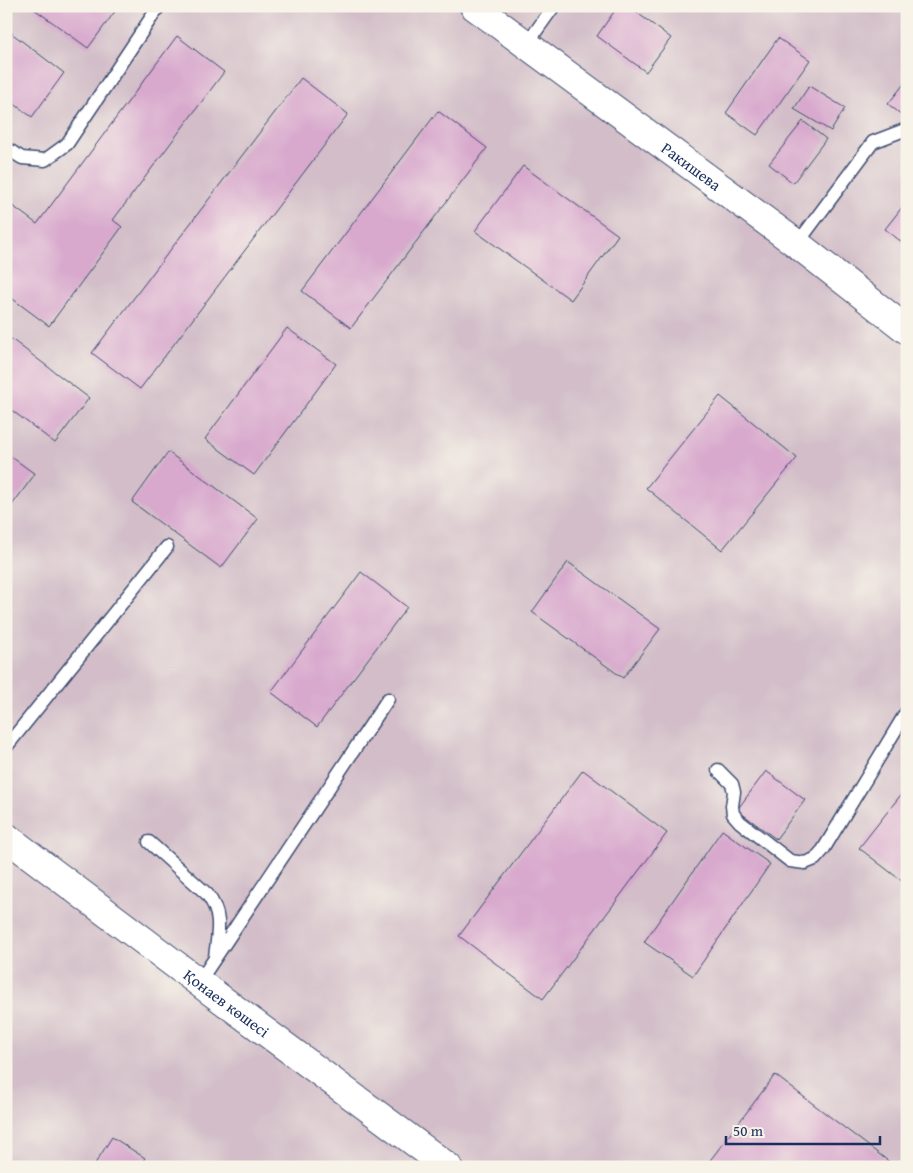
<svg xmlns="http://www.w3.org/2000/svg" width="913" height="1173" font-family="'Gentium Book Plus',serif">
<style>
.industrial{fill:#d2bdc8}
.building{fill:#d8a9cd}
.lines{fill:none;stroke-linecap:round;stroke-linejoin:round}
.lane-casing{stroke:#3c4b70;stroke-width:15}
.secondary-casing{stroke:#3c4b70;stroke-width:30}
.lane{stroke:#fff;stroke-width:12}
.secondary{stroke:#fff;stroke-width:28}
.labels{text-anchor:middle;stroke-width:4;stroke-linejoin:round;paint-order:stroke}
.street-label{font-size:16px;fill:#1b2f5e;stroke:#f7f3e8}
</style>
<rect width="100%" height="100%" fill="#f7f3e8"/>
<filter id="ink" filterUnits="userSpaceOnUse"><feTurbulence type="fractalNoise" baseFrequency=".02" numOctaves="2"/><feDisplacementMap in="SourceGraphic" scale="10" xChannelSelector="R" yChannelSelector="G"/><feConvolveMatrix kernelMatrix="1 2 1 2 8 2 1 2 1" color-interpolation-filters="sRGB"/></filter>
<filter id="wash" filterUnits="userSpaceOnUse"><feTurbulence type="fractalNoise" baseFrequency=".0096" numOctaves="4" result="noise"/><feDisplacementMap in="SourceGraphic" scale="20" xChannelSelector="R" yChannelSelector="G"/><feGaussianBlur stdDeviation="1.12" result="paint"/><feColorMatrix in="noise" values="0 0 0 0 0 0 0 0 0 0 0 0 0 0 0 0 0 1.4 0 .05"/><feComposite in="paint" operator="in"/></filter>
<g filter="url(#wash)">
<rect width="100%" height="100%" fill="#f5e7d3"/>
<path class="industrial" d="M 6,6 L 907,6 L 907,1167 L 6,1167 Z"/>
<g id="blocks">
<path class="building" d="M 30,6 L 119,6 L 88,48 Z
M 618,6 L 628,6 L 671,38 L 646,72 L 597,36 Z
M 6,29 L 64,73 L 32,117 L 6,98 Z
M 177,36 L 224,72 L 113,220 L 122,227 L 49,326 L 6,294 L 6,201 L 37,224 Z
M 778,38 L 810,60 L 757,135 L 726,113 Z
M 301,78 L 348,114 L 140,389 L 92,353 Z
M 907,80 L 907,119 L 888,104 Z
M 809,86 L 845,108 L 831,131 L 794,109 Z
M 438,111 L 487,148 L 351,328 L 302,291 Z
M 803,121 L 826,139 L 793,183 L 769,164 Z
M 523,166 L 618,235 L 571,300 L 475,231 Z
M 907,201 L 907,246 L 885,229 Z
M 287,328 L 336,364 L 254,475 L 205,439 Z
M 6,335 L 89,398 L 55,443 L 6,406 Z
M 720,396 L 797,458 L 722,550 L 646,488 Z
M 168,452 L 258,519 L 221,568 L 132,502 Z
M 6,453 L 35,474 L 6,513 Z
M 568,562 L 660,629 L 623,678 L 532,612 Z
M 361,572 L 407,607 L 317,727 L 271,692 Z
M 583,770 L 667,833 L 543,999 L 459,936 Z
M 766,771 L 805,800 L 776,839 L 737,810 Z
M 907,787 L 907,885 L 859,848 Z
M 722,830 L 770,864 L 693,976 L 644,942 Z
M 775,1075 L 896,1167 L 705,1167 Z
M 112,1137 L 145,1158 L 139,1167 L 93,1167 Z"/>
</g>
</g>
<g filter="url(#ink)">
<use href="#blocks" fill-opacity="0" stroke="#3c4b70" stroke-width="1"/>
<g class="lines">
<g class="lane-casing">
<path id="lane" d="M 526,45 L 554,6
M 6,148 L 22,158 L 45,160 L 67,144 L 159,6
M 797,244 L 873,142 L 907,129
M 6,747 L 167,547
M 718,770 L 732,784 L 734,792 L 732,806 L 733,814 L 740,822 L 790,861 L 805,863 L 815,859 L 823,850 L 907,711
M 149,842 L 207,894 C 223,915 218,931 215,957
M 199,982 L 388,699"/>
</g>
<g class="secondary-casing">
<g id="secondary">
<path id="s1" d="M 474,6 L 797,244 L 907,330"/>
<path id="s2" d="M 6,837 L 209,990 L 448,1167"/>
</g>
</g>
<use href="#lane" class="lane"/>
<use href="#secondary" class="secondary"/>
</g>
</g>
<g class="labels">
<g class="street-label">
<text dy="6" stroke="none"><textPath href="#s1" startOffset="270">Ракишева</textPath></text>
<text dy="6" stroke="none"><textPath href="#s2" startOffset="276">Қонаев көшесі</textPath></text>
</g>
</g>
<rect width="913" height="1173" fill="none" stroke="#f7f3e8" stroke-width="25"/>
<path d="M726 1136v8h154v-8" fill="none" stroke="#1b2f5e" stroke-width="2.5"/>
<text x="733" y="1136" font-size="15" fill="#1b2f5e" stroke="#f7f3e8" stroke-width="4" paint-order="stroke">50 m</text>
</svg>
